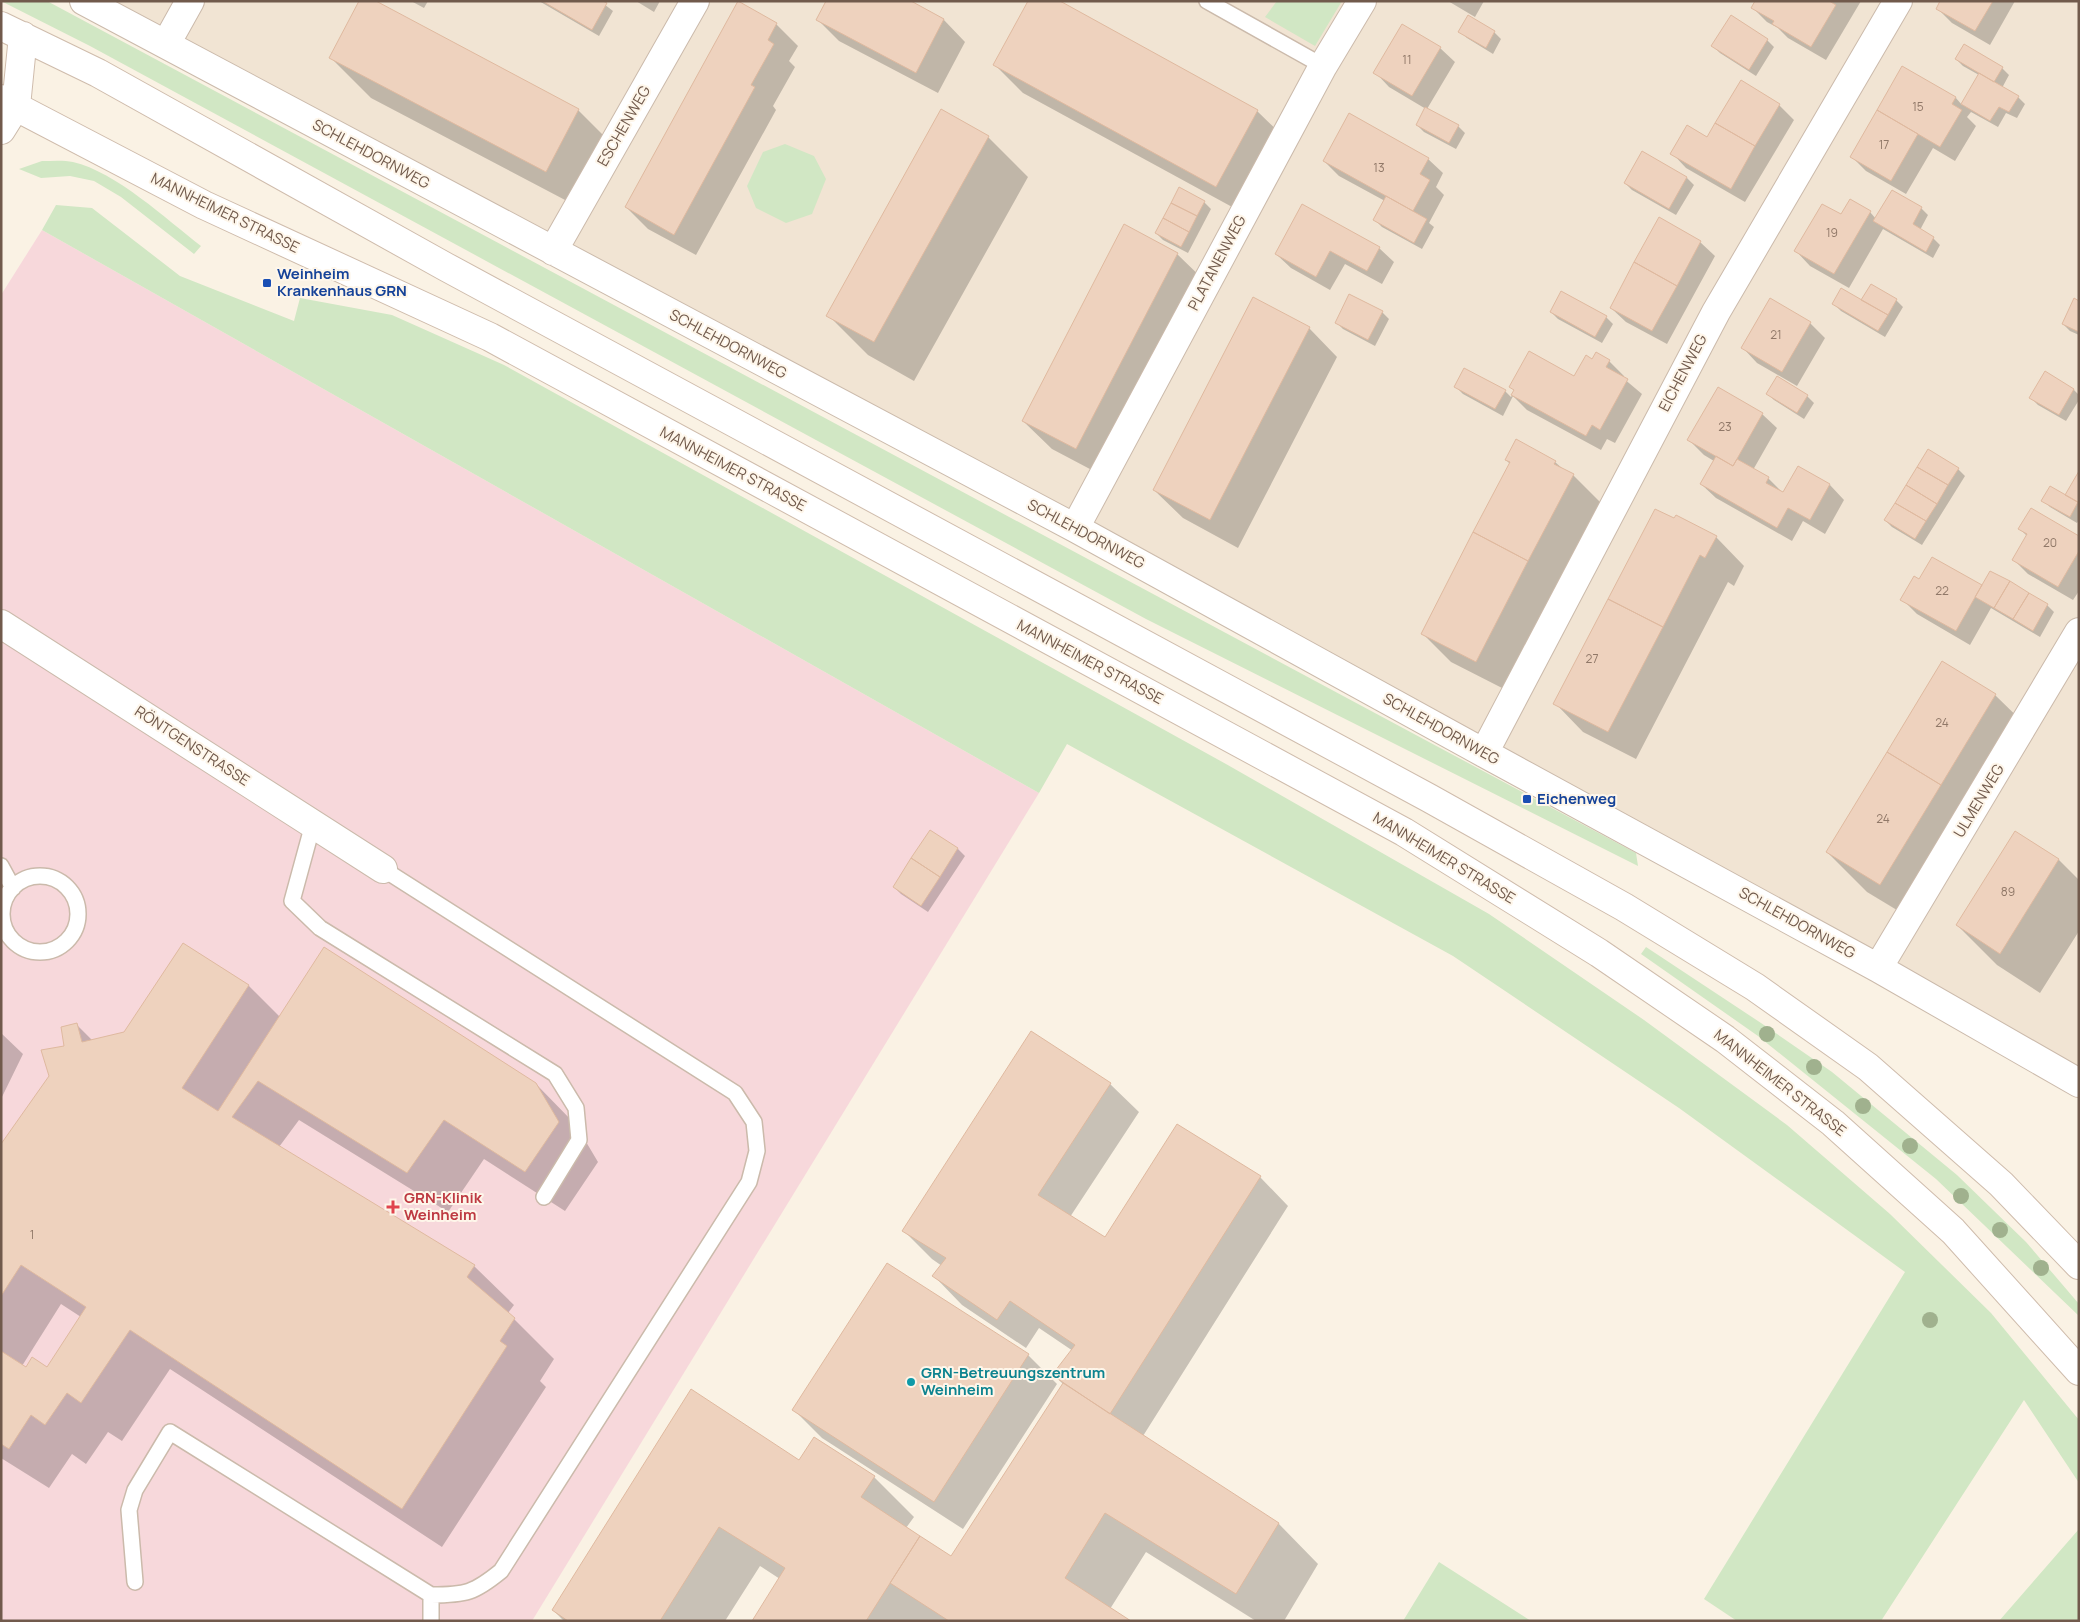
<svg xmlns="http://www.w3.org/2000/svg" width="2080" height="1622" font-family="Manrope,sans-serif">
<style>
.residential{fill:#f1e4d3}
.medical{fill:#f7d8db}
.green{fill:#d1e7c4}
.shadow{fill:#0003;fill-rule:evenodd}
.building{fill:#eed2be;stroke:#dfb99f}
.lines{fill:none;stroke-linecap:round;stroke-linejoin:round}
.service-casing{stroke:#cbbaab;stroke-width:18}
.minor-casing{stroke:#cbbaab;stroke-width:30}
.secondary-casing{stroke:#cfbcac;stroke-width:30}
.service{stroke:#fff;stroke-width:15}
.minor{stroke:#fff;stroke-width:28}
.secondary{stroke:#fff;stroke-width:28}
.tree{fill:#a0b18e}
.transit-dot{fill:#1a4fb4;stroke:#fef6ea;stroke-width:2}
.health-dot{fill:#e0444e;stroke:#fef6ea;stroke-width:2}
.culture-dot{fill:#0f9aa8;stroke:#fef6ea;stroke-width:2}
.labels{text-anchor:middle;stroke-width:4;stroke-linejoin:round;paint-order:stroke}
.number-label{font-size:12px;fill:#907868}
.street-label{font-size:15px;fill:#715a4c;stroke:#fef6ea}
.transit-label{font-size:15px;font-weight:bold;fill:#164399;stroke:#fef6ea;text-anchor:start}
.health-label{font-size:15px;font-weight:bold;fill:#be3a42;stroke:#fef6ea;text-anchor:start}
.culture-label{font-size:15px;font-weight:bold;fill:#0d838f;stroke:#fef6ea;text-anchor:start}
</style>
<rect width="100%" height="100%" fill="#faf2e4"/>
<path class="residential" d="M 84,1 L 2079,1 L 2079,1083 Z"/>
<path class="medical" d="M 42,230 L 1039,793 L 532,1621 L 1,1621 L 1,295 Z"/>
<path class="green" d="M 1,1 L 47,1 L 1636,853 L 1638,866 L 1146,619 L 90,46 Z
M 1277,1 L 1342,1 L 1315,46 L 1265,17 Z
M 785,144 L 814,156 L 826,179 L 812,214 L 786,223 L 756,208 L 747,186 L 763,152 Z
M 42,161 C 52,161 64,160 73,162 C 116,172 166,219 201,246 L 194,254 L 121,197 L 94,181 L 70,176 L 41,178 L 19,169 Z
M 56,205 L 92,208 L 180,276 L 294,321 L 300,298 L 392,315 L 504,365 L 1226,764 L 1489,914 L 1644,1020 L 1787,1125 L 1890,1214 L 1991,1313 L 2079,1420 L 2079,1483 L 2024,1400 L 1881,1621 L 1737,1621 L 1704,1599 L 1905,1272 L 1679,1108 L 1453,956 L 1067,744 L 1039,793 L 42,230 Z
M 1646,947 L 1761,1023 L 1832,1072 L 1957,1175 L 2026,1242 L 2079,1304 L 2079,1316 L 1936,1179 L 1758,1036 L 1641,954 Z
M 2079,1529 L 2079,1621 L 1999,1621 Z
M 1439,1562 L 1531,1621 L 1403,1621 Z"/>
<path class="shadow" d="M 411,1 L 428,1 L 424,8 Z
M 539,1 L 600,1 L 613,11 L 599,36 Z
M 636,1 L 660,1 L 654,12 Z
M 908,1 L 944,20 L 965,42 L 938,93 L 839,41 L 818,20 Z
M 1448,1 L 1484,1 L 1475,17 Z
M 1757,1 L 1861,1 L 1826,60 L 1788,38 L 1778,28 L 1767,22 L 1753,8 Z
M 1942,1 L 2015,1 L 1990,45 L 1952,23 L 1937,8 Z
M 776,24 L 798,46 L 789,61 L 795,67 L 773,106 L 776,110 L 696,255 L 648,229 L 626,207 Z
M 1460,31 L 1494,32 L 1501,39 L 1493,54 L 1467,38 Z
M 1767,40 L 1774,47 L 1756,76 L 1720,53 L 1713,46 Z
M 1440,48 L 1455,62 L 1427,109 L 1458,126 L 1465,133 L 1456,149 L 1424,132 L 1417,125 L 1426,109 L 1389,87 L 1375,72 Z
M 331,58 L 578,110 L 618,150 L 586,211 L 371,98 Z
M 1956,59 L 2002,68 L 2009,75 L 2002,88 L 2018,97 L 2025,104 L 2017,118 L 2006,113 L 1998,127 L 1971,112 L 1967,117 L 1976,126 L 1955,161 L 1933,148 L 1906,194 L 1866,171 L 1851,156 L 1903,68 L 1956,98 L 1962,105 L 1979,75 L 1963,66 Z
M 994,64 L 1257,111 L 1286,139 L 1245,214 L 1023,93 Z
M 1741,82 L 1779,105 L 1794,120 L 1745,202 L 1686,168 L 1672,153 L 1707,139 Z
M 988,137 L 1028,177 L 914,381 L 868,355 L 828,315 Z
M 1643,153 L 1687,178 L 1694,185 L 1676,215 L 1632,190 L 1625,183 Z
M 1428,159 L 1443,173 L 1436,187 L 1444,195 L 1429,223 L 1434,227 L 1422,249 L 1382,227 L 1375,220 L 1385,201 L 1339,176 L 1324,161 Z
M 1892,192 L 1921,208 L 1928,215 L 1920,230 L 1933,238 L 1940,245 L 1933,258 L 1883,229 L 1849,288 L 1810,266 L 1796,251 L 1841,216 L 1870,212 L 1876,219 Z
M 1204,202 L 1211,209 L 1188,253 L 1163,240 L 1156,233 Z
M 1125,226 L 1177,254 L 1206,282 L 1105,477 L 1052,449 L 1023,421 Z
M 1700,242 L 1715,256 L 1667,344 L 1626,322 L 1611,308 Z
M 1379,248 L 1394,262 L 1382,284 L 1345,264 L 1330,290 L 1291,268 L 1276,254 Z
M 1771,300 L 1810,323 L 1825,338 L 1797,386 L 1757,363 L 1743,348 Z
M 1896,300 L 1903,307 L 1885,337 L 1841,311 L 1834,304 Z
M 2079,302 L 2079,335 L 2070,331 L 2063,324 Z
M 1382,312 L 1389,319 L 1375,346 L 1343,329 L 1336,322 Z
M 1551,312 L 1606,317 L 1613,324 L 1602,343 L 1558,319 Z
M 1309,328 L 1337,357 L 1238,548 L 1183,518 L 1154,490 Z
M 1593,360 L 1609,361 L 1624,376 L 1623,378 L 1642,394 L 1615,443 L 1607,439 L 1601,450 L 1527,410 L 1513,396 L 1503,416 L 1463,394 L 1456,387 L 1505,391 L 1511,397 L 1515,391 L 1511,387 L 1575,377 Z
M 2045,373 L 2074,390 L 2079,395 L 2079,400 L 2066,421 L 2038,405 L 2031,398 Z
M 1767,393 L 1807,396 L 1814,403 L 1804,419 L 1774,400 Z
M 1762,414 L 1777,428 L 1753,470 L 1768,478 L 1784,494 L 1798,468 L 1830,485 L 1844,500 L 1825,534 L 1803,521 L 1792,541 L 1716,498 L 1701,484 L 1714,461 L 1704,455 L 1689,440 Z
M 1506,460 L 1555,462 L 1564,470 L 1573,475 L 1601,503 L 1504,689 L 1451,662 L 1422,633 L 1510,464 Z
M 1958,469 L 1965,476 L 1922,545 L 1892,527 L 1885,520 Z
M 2079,474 L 2079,520 L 2077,523 L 2050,507 L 2043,500 L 2070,499 Z
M 1675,520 L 1716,537 L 1744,566 L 1734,586 L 1728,582 L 1636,759 L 1583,732 L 1555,703 Z
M 2020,529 L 2079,537 L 2079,591 L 2073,600 L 2028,574 L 2014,560 L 2027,536 Z
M 1919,581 L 1981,586 L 2047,605 L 2054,612 L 2040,637 L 1991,608 L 1970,645 L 1917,614 L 1902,599 Z
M 1995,695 L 2035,734 L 1920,924 L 1867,892 L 1827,852 Z
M 930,832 L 958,849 L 965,856 L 928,912 L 901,894 L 894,887 Z
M 2016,833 L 2059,860 L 2079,880 L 2079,931 L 2040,993 L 1997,965 L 1957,925 Z
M 183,944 L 249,986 L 280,1017 L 536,1084 L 576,1125 L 598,1162 L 565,1211 L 484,1159 L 448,1212 L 299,1120 L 279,1147 L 474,1266 L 514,1305 L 508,1313 L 554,1359 L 540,1381 L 546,1387 L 442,1547 L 170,1369 L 122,1441 L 108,1432 L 86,1464 L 72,1454 L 49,1488 L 1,1458 L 1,1146 L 50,1076 L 77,1025 L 92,1040 L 125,1033 ZM 61,1304 L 81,1317 L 47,1369 L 26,1369 L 22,1366 Z
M 1,1033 L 23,1054 L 1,1099 Z
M 1110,1084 L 1139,1112 L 1070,1217 L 1105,1239 L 1260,1177 L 1288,1206 L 1143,1436 L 1279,1524 L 1318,1564 L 1284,1621 L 1256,1621 L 1146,1552 L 1110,1609 L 1129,1621 L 753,1621 L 780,1579 L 760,1566 L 725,1621 L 564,1621 L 553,1610 L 800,1462 L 874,1477 L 914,1517 L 906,1528 L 951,1557 L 1063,1384 L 1054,1375 L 1073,1351 L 1039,1328 L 1026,1348 L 962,1305 L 934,1276 L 942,1266 L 932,1259 L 904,1231 Z
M 887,1264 L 1028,1355 L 1057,1384 L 963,1529 L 822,1438 L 794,1410 Z"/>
<path class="building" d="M 359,1 L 376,1 L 579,109 L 546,172 L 329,58 Z
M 542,1 L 603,1 L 607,3 L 592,30 Z
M 738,1 L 777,23 L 768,40 L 774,44 L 751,85 L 755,87 L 674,235 L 625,207 Z
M 826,1 L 911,1 L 944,19 L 916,73 L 816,20 Z
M 1028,1 L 1060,1 L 1258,110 L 1216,187 L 993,65 Z
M 1755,1 L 1829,1 L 1836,5 L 1811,47 L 1772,24 L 1774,21 L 1751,8 Z
M 1940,1 L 1993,1 L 1975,31 L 1936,9 Z
M 1468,15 L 1495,31 L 1486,48 L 1458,32 Z
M 1731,15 L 1768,39 L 1749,70 L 1711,46 Z
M 1402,24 L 1441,47 L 1412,96 L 1373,73 Z
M 1964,44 L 2003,67 L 1994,82 L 1955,59 Z
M 1902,66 L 1956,97 L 1952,104 L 1962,110 L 1940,147 L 1877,110 Z
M 1979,73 L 2019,96 L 2009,112 L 1999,107 L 1990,121 L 1961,104 Z
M 1741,80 L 1780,104 L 1755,146 L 1715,123 Z
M 1425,107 L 1459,125 L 1449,143 L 1416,125 Z
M 941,109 L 989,136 L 874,342 L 826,316 Z
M 1877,110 L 1918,134 L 1891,181 L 1850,157 Z
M 1349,113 L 1429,158 L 1420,174 L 1430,180 L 1413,211 L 1323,161 Z
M 1715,123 L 1755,146 L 1731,189 L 1670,154 L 1687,125 L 1707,137 Z
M 1642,151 L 1687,177 L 1669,209 L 1624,183 Z
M 1179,187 L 1205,201 L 1197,216 L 1171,203 Z
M 1892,190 L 1922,207 L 1913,224 L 1934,237 L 1926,252 L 1873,221 Z
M 1386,196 L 1427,219 L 1414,243 L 1373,220 Z
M 1850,199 L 1871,211 L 1834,274 L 1794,251 L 1822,204 L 1841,214 Z
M 1171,203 L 1197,216 L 1189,232 L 1163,218 Z
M 1302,204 L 1380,247 L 1367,271 L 1330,251 L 1316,277 L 1275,254 Z
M 1659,217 L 1701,241 L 1677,286 L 1634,262 Z
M 1163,218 L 1189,232 L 1181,247 L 1155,233 Z
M 1124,224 L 1178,253 L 1076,449 L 1022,421 Z
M 1634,262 L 1677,286 L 1652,331 L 1610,308 Z
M 1871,284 L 1897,299 L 1888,315 L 1861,300 Z
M 1841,288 L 1888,315 L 1878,331 L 1832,304 Z
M 1561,291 L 1607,316 L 1595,337 L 1550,312 Z
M 1349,294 L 1383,311 L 1368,340 L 1335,323 Z
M 1253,297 L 1310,327 L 1210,520 L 1153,490 Z
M 1770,298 L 1811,322 L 1782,372 L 1741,348 Z
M 2074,298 L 2079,301 L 2079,332 L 2062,324 Z
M 1529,351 L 1574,376 L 1586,355 L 1592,359 L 1596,352 L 1610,360 L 1606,367 L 1628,379 L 1600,430 L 1592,425 L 1586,436 L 1511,395 L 1514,390 L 1509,387 Z
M 1464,368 L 1506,390 L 1495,409 L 1454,387 Z
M 2045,371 L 2074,389 L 2059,415 L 2029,398 Z
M 1777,376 L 1808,395 L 1797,413 L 1766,394 Z
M 1718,387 L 1763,413 L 1733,466 L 1687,440 Z
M 1516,439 L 1556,461 L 1554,464 L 1574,474 L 1528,561 L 1473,532 L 1510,462 L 1505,460 Z
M 1928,449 L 1959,468 L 1948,485 L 1917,467 Z
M 1716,456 L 1733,466 L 1737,459 L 1769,477 L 1766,483 L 1783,492 L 1798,466 L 1830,484 L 1810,520 L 1788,508 L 1777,528 L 1700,484 Z
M 1917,467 L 1948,485 L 1937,504 L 1906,485 Z
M 2079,471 L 2079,503 L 2065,495 Z
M 1906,485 L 1937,504 L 1926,521 L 1895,503 Z
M 2050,486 L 2078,502 L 2070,517 L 2041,501 Z
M 1895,503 L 1926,521 L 1915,539 L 1884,520 Z
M 2031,508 L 2079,536 L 2079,551 L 2058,587 L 2012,560 L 2027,534 L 2018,529 Z
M 1655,509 L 1674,518 L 1676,515 L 1717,536 L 1705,558 L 1700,555 L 1663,627 L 1608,599 Z
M 1473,532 L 1528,561 L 1476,662 L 1421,634 Z
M 1932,557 L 1982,585 L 1956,631 L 1900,600 L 1914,576 L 1919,579 Z
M 1990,571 L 2010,581 L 1994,608 L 1975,597 Z
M 2010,581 L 2029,593 L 2013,619 L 1994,608 Z
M 2029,593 L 2048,604 L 2033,631 L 2013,619 Z
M 1608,599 L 1663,627 L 1608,732 L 1553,704 Z
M 1942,661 L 1996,694 L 1941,785 L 1887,752 Z
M 1887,752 L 1941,785 L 1880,885 L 1826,852 Z
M 930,830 L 958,848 L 940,877 L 911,858 Z
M 2015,831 L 2059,859 L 2000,954 L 1956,925 Z
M 911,858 L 940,877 L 921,906 L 893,887 Z
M 183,943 L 249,985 L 182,1088 L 218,1111 L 324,947 L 536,1083 L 559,1122 L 525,1172 L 444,1120 L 407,1173 L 258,1081 L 232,1117 L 475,1265 L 467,1277 L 515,1318 L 500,1341 L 507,1346 L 402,1509 L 130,1330 L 81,1403 L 67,1393 L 45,1425 L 31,1415 L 9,1449 L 1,1444 L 1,1351 L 26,1367 L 32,1357 L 47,1367 L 86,1307 L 21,1265 L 1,1296 L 1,1144 L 49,1076 L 41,1050 L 64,1046 L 61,1027 L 77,1023 L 82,1042 L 124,1032 Z
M 1031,1031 L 1111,1083 L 1038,1195 L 1105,1237 L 1177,1124 L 1261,1176 L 1110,1414 L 1052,1375 L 1075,1345 L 1010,1301 L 997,1320 L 932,1276 L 946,1258 L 902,1231 Z
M 887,1263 L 1029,1354 L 934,1502 L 792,1410 Z
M 1063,1383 L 1279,1523 L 1236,1594 L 1105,1513 L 1065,1578 L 1131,1621 L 949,1621 L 890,1583 L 920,1536 L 951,1556 Z
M 691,1389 L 799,1460 L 814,1437 L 875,1476 L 861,1497 L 920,1536 L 866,1621 L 752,1621 L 785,1568 L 719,1527 L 660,1621 L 568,1621 L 552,1610 Z"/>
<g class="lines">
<g class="service-casing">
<path id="service" d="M 1207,1 L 1323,66
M 313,824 L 292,901 L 320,928 L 555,1074 L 576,1108 L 579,1140 L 544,1197
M 1,866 L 13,888
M2 914a38 38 0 1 1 76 0a38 38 0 1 1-76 0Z
M 135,1582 L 129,1510 L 135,1490 L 170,1432 L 431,1595 C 466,1595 474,1593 501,1571 L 749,1182 L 757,1151 L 754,1122 L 735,1093 L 383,869
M 431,1621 L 431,1595"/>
</g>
<g class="minor-casing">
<path id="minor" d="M 84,1 L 1075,528 L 1484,753 L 1878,968 L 2079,1083
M 166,44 L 190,1
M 1,130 L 16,106
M 553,251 L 695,1
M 1075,528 L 1323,66 L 1362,1
M 1,624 L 383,869
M 1484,753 L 1716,312 L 1898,1
M 1878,968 L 2079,632"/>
</g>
<g class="secondary-casing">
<path id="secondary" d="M 1,26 L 98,73 L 446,267 L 1429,798 L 1624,907 L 1755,987 L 1868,1067 L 2001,1184 L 2079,1265
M 1,99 L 204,205 L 490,337 L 1404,832 L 1599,953 L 1725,1039 L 1833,1123 L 1953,1231 L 2079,1371
M 16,106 L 23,36"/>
</g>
<use href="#service" class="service"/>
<use href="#minor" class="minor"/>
<use href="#secondary" class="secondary"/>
</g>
<g class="tree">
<circle cx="1767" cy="1034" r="8"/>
<circle cx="1814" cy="1067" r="8"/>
<circle cx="1863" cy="1106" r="8"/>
<circle cx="1910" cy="1146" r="8"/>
<circle cx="1961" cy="1196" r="8"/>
<circle cx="2000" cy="1230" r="8"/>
<circle cx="2041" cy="1268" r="8"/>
<circle cx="1930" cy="1320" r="8"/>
</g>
<g class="transit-dot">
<rect x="262" y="278" width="10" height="10" rx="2.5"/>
<rect x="1522" y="794" width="10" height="10" rx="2.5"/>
</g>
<path class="health-dot" d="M390.5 1199.5h5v5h5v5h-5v5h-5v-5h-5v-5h5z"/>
<circle class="culture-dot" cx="911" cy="1382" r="5"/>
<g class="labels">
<g class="number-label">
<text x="1407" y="64">11</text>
<text x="1918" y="111">15</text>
<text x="1884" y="149">17</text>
<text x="1379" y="172">13</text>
<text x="1832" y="237">19</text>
<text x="1776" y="339">21</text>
<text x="1725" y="431">23</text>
<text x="2050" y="547">20</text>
<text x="1942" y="595">22</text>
<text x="1592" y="663">27</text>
<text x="1942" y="727">24</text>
<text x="1883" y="823">24</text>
<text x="2008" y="896">89</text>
<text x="32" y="1239">1</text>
</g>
<g class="street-label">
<text transform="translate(624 126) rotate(-60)" y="5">ESCHENWEG</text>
<text transform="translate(371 154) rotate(28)" y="5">SCHLEHDORNWEG</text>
<text transform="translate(225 213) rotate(26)" y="5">MANNHEIMER STRASSE</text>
<text transform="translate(1217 263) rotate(-62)" y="5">PLATANENWEG</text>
<text transform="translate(728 344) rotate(28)" y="5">SCHLEHDORNWEG</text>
<text transform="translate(1683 373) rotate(-62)" y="5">EICHENWEG</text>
<text transform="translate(733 469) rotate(28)" y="5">MANNHEIMER STRASSE</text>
<text transform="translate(1086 534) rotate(28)" y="5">SCHLEHDORNWEG</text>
<text transform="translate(1090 662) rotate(28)" y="5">MANNHEIMER STRASSE</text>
<text transform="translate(1441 729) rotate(29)" y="5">SCHLEHDORNWEG</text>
<text transform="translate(192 746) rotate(33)" y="5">RÖNTGENSTRASSE</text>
<text transform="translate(1979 801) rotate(-59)" y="5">ULMENWEG</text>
<text transform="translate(1444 858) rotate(31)" y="5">MANNHEIMER STRASSE</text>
<text transform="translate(1797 923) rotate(29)" y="5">SCHLEHDORNWEG</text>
<text transform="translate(1780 1083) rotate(38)" y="5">MANNHEIMER STRASSE</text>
</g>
<g class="transit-label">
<text x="277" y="279">Weinheim<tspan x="277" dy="17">Krankenhaus GRN</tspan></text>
<text x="1537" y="804">Eichenweg</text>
</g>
<g class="health-label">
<text x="404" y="1203">GRN-Klinik<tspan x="404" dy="17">Weinheim</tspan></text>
</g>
<g class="culture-label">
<text x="921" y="1378">GRN-Betreuungszentrum<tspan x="921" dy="17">Weinheim</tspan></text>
</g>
</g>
<rect width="2080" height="1622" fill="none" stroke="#715a4c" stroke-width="5"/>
</svg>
